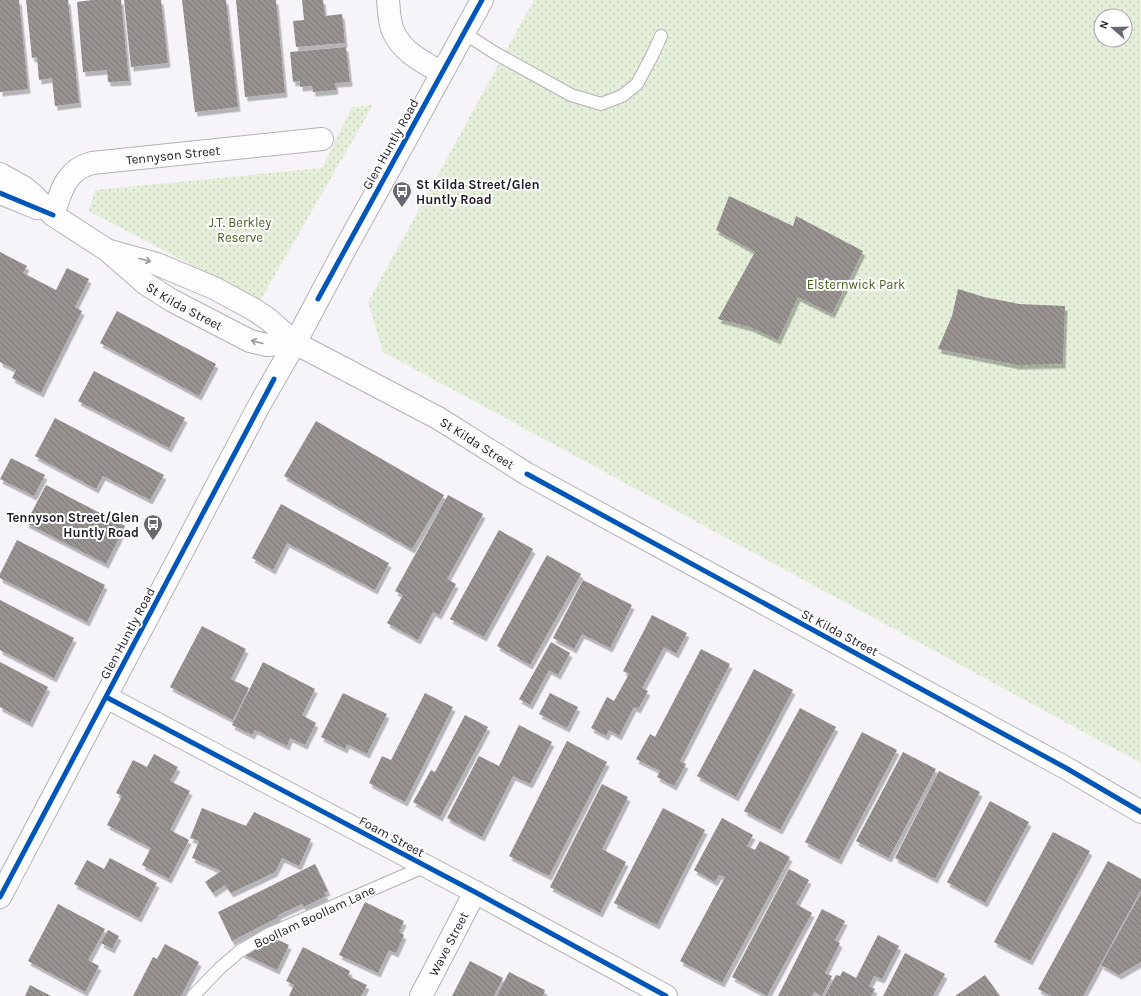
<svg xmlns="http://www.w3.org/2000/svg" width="1141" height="996" font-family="Karla,sans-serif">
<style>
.park{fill:url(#park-dots);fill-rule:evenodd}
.building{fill:url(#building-back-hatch);filter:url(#shadow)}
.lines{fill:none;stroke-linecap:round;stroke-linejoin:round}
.service-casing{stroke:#b3b0b8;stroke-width:14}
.minor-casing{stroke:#b3b0b8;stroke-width:24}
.secondary-casing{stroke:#b3b0b8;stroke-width:24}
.service{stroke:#fefdfe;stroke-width:12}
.minor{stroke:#fefdfe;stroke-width:22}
.secondary{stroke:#fefdfe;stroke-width:22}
.cycleway-casing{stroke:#fff;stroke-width:8}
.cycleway{stroke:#0057b8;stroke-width:5}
.oneway{stroke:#9a979d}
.labels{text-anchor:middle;stroke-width:4;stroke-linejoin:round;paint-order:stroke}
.street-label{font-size:13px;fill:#1f1b27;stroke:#fff}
.poi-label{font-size:13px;font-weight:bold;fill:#1f1b27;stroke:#fff;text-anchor:start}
.park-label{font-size:13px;fill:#45601f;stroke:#fff}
</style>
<defs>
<pattern id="park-dots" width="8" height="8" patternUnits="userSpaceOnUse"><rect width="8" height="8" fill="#e4eed9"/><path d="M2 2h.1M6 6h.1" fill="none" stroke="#c3ccba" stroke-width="1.8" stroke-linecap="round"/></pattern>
<pattern id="building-back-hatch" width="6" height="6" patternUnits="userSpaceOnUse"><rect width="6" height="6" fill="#989391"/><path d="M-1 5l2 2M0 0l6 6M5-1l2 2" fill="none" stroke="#7b7776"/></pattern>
<filter id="shadow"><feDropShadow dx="2.5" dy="4.5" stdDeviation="0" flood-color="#0004"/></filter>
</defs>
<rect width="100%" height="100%" fill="#f6f4f9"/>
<path class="park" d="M 534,0 L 1141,0 L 1141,763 L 498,414 L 383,352 L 368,302 ZM 1101,16 L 1125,16 L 1125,40 L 1101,40 Z
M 373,105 L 260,301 L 89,211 L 95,190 L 322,168 L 352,107 Z"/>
<path class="building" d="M 0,0 L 19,0 L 28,89 L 0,92 Z
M 26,0 L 68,0 L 79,103 L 55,106 L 52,78 L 39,80 L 37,57 L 32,58 Z
M 92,0 L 121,0 L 129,81 L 108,82 L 107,70 L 83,72 L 77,2 Z
M 124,0 L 161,0 L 168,63 L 131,67 Z
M 182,0 L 226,0 L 238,107 L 195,112 Z
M 236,0 L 276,0 L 285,93 L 245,97 Z
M 302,0 L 323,0 L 325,16 L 342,14 L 345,43 L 296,47 L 293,21 L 304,20 Z
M 346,47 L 350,82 L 335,83 L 336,90 L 313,92 L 312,86 L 300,87 L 300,81 L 293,82 L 290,52 Z
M 729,196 L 793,226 L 796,216 L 863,251 L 832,314 L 798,297 L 778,340 L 750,327 L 718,319 L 755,252 L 716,230 Z
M 0,252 L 27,266 L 23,273 L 56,290 L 67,268 L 89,279 L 75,307 L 82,311 L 41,393 L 12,378 L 16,370 L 0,362 Z
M 958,289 L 984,297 L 1019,304 L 1065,306 L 1063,364 L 1017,365 L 938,349 L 952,316 Z
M 117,311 L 216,364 L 199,396 L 100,343 Z
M 94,371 L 185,418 L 169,448 L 78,401 Z
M 55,418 L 164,475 L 150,500 L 103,476 L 96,489 L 35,456 Z
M 316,421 L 444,495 L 412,549 L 284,476 Z
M 11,458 L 45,475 L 34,496 L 0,479 Z
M 46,485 L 125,526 L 106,564 L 26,523 Z
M 448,495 L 483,514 L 447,579 L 456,584 L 439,615 L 433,612 L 418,640 L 387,623 L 403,595 L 395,591 Z
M 281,504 L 389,563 L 375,590 L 287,543 L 273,570 L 252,558 Z
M 499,530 L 533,549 L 484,637 L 450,619 Z
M 17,540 L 105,585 L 87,622 L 0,578 L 0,574 Z
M 547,555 L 581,574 L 530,665 L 497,646 Z
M 583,580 L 632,605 L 610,648 L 582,634 L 574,649 L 553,638 Z
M 0,600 L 74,638 L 54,678 L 0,650 Z
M 652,615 L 687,633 L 676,654 L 664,647 L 642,688 L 648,691 L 638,709 L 634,707 L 619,736 L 609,730 L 606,736 L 591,728 L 607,697 L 614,701 L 629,674 L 623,671 Z
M 202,626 L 246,649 L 231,679 L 249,688 L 233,720 L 170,687 Z
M 551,642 L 570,653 L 558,675 L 549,670 L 530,705 L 519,699 Z
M 701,649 L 730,664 L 680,761 L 686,764 L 674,786 L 657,777 L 660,771 L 636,759 L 650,734 L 655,737 Z
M 0,662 L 48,687 L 30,723 L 0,707 Z
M 263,662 L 315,689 L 302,715 L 316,723 L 305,745 L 290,738 L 287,746 L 255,730 L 252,735 L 232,725 Z
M 754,669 L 793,690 L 736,797 L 697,776 Z
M 343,693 L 387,714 L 367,754 L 347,744 L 345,749 L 321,737 Z
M 425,693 L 453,707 L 405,802 L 369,783 L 382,756 L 391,760 Z
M 550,693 L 578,707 L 567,728 L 539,714 Z
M 800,708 L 836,727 L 780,830 L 744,811 Z
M 465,715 L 488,727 L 440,817 L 413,802 L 431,770 L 435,772 Z
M 519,725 L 552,742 L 530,784 L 513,776 L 482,837 L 447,818 L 479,756 L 499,766 Z
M 862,732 L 897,750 L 839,860 L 805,842 Z
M 567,741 L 607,762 L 549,876 L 509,856 Z
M 903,752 L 936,769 L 889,858 L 856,841 Z
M 154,754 L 178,767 L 170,781 L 190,791 L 170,830 L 189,840 L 169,879 L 142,865 L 151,848 L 107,825 L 122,796 L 116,793 L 133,760 L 147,767 Z
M 939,771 L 980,792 L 935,879 L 895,858 Z
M 602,784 L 628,797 L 602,849 L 626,862 L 600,913 L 550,887 Z
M 990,801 L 1029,822 L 985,903 L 947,882 Z
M 202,808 L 246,826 L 254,812 L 311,839 L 299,866 L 282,858 L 275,872 L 231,893 L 225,885 L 213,893 L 205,882 L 221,871 L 192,858 L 199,841 L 190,838 Z
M 663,808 L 705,830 L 657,925 L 614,903 Z
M 722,818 L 753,835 L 747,846 L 755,850 L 760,841 L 790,857 L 722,983 L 680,961 L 725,877 L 719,875 L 715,882 L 694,870 Z
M 1053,832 L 1090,851 L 1030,961 L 994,942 Z
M 110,858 L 157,883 L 139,918 L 74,884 L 87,860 L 104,869 Z
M 1108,861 L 1141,879 L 1141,890 L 1083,996 L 1051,996 L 1038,989 Z
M 315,864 L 328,891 L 324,893 L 326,896 L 304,907 L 302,904 L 278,915 L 279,917 L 232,941 L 218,912 Z
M 789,869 L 809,880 L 796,904 L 812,913 L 767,996 L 732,977 Z
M 1141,893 L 1141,962 L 1119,975 L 1101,965 Z
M 365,902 L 404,921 L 399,932 L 404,935 L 396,953 L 389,950 L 378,973 L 339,955 Z
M 58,904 L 105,929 L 88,960 L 99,966 L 85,992 L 28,961 Z
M 822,909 L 845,921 L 835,940 L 840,943 L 825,973 L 832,976 L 822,996 L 814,992 L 812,996 L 778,996 Z
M 108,930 L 119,936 L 112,949 L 101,943 Z
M 878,935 L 899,946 L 882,979 L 874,976 L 869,986 L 875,989 L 871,996 L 825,996 L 836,975 L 840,976 L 843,971 L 856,978 Z
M 270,936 L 289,945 L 277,970 L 241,953 Z
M 165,944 L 199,962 L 181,996 L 133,996 L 153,957 L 157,959 Z
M 303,947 L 350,971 L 348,976 L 367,985 L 361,996 L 289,996 L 294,985 L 286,981 Z
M 905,953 L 945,974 L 933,996 L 883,996 Z
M 470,961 L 503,978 L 494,996 L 452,996 Z
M 509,972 L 545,990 L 543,996 L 497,996 Z
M 985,975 L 1000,996 L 955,996 Z
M 30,985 L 51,996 L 25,996 Z"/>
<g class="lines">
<g class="service-casing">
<path id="service" d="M 464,33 L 495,53 L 571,95 L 601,104 L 622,96 L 637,84 L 652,56 L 661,36
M 193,996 L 220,968 L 240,951 L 269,934 L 426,866"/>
</g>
<g class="minor-casing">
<g id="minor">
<path d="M 388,0 C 389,10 389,22 393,31 C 402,52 423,62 442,73"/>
<path id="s1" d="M 0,174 L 25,188 L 32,194 L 53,215 L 107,250 L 146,284 L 171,300 L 250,341 L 267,345 L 295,343"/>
<path d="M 0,193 L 37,208"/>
<path id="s2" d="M 53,215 C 61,192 65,170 92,163 L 322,139"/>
<path d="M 110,251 L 157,264 L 214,288 L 253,309 L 268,319 L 295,343"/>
<path d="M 106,697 L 475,892 L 666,996"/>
<path id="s3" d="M 421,996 L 475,892"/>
</g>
</g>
<g class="secondary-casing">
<g id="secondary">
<path id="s4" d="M 295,343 L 438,418 L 527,474 L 1066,768 L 1141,812"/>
<path d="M 0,897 L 261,402 L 295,343 L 346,247 L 401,148 L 482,0"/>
</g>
</g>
<use href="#service" class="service"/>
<use href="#minor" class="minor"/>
<use href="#secondary" class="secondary"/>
<g class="cycleway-casing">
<path id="cycleway" d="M 0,193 L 53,215
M 318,299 L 482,0
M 527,474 L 1066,768 L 1141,812
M 106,697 L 475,892 L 666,996
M 0,897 L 274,379"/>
</g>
<use href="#cycleway" class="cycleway"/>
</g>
<defs><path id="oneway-shaft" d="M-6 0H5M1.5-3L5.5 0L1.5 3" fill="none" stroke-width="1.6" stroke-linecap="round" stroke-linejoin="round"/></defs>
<g class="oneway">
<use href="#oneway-shaft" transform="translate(145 260) rotate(15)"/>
<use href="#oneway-shaft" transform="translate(257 342) rotate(-165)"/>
</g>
<defs>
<g id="bus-pin" transform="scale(1)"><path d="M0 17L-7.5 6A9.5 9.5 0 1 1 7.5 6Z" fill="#6a6770" stroke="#fff"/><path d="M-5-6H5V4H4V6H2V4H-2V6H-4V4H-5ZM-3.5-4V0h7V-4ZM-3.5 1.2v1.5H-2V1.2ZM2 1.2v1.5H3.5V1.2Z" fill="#fff"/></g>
</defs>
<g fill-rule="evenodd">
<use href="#bus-pin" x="402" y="191"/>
<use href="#bus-pin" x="153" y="524"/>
</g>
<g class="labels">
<g class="street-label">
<text transform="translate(390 144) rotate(-61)" y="5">Glen Huntly Road</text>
<text dy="5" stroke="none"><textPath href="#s2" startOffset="150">Tennyson Street</textPath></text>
<text dy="5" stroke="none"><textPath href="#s1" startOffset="228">St Kilda Street</textPath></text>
<text dy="5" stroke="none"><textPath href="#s4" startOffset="208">St Kilda Street</textPath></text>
<text transform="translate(840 632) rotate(28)" y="5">St Kilda Street</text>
<text transform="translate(127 633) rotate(-62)" y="5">Glen Huntly Road</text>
<text transform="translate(392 836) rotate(28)" y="5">Foam Street</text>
<text transform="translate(314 916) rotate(-25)" y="5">Boollam Boollam Lane</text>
<text dy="5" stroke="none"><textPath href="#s3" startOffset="59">Wave Street</textPath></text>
</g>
<g class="poi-label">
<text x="416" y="189">St Kilda Street/Glen<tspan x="416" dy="15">Huntly Road</tspan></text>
<text x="139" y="522" text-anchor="end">Tennyson Street/Glen<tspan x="139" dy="15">Huntly Road</tspan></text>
</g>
<g class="park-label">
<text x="240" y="227">J.T. Berkley<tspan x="240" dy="15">Reserve</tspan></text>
<text x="856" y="289">Elsternwick Park</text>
</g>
</g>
<g transform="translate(1113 28) rotate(290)"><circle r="19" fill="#ffffff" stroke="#a5a4a9"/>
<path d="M0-3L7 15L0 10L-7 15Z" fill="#6a6770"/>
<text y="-6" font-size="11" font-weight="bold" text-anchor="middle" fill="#1f1b27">N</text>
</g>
</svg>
